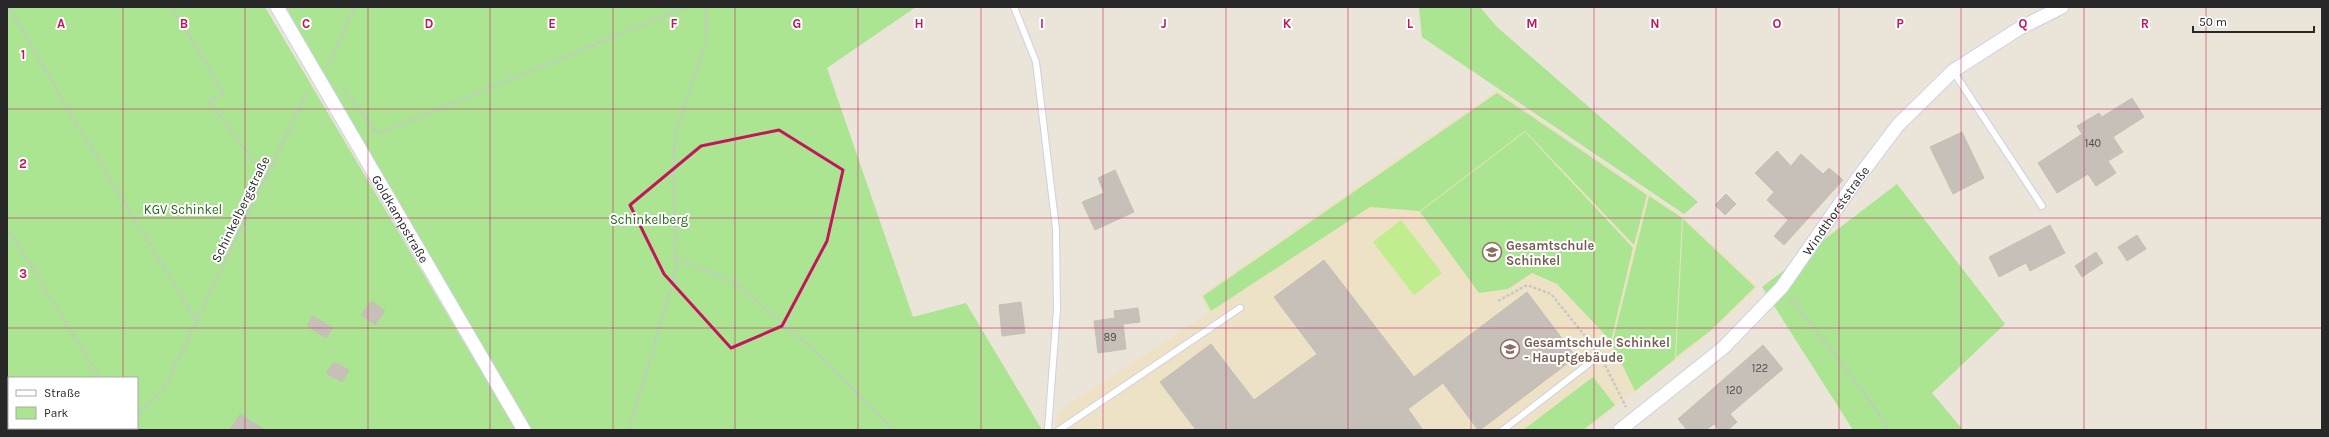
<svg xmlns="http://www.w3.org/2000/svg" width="2329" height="437" font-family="Karla,sans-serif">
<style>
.education{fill:#eee2c6}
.green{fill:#abe592}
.pitch{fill:#c0ed8d}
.building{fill:#c6c0b8;stroke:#c6c0b2}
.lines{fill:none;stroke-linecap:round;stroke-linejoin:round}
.service-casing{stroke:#cdd1e2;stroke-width:8}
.minor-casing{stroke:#cdd1e2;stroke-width:15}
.path{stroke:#c7c7c7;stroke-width:2.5;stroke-dasharray:3 2;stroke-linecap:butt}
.service{stroke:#fff;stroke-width:6}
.minor{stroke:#fff;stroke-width:13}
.marked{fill:none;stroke:#c2185b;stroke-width:3;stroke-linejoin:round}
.grid{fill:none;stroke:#c2185b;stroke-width:1;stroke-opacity:0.55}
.labels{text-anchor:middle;stroke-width:4;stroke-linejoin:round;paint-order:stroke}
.number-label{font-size:11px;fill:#504e4c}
.park-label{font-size:13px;fill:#246616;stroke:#fff}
.street-label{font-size:13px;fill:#282828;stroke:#fff}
.education-label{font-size:13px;font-weight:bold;fill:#785e54;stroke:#fff;text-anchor:start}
.grid-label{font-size:13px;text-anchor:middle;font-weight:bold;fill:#c2185b;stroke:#fff;stroke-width:4;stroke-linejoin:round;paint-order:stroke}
</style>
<rect width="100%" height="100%" fill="#ebe4d8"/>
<path class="education" d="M 1497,90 L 1684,218 L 1758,287 L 1710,333 L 1586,430 L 1055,430 L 1058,411 L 1209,313 L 1200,295 Z"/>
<path class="green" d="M 7,7 L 265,7 L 516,430 L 134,430 L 128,428 L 137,428 L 137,378 L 9,378 L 9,428 L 110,428 L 107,430 L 7,430 Z
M 286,7 L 916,7 L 827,68 L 913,317 L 966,303 L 1042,430 L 526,430 L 327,83 Z
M 1419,7 L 1480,7 L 1497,27 L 1698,202 L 1684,214 L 1422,37 Z
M 1497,93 L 1647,195 L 1634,245 L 1525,131 L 1420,211 L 1370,207 L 1211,311 L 1203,296 Z
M 1525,132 L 1633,248 L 1611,341 L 1557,284 L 1532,273 L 1508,289 L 1479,293 L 1420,212 Z
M 1897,184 L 2005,324 L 1932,393 L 1963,430 L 1853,430 L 1762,287 Z
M 1649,196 L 1682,218 L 1675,359 L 1635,391 L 1612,344 Z
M 1683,219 L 1755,287 L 1710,331 L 1676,357 Z
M 1593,377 L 1615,405 L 1583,430 L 1523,430 Z"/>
<path class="pitch" d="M 1401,220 L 1442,273 L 1414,295 L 1373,242 Z"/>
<path class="building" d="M 2132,98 L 2144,117 L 2113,137 L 2123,152 L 2108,161 L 2116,173 L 2096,186 L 2088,174 L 2057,193 L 2038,163 L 2082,134 L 2077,126 L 2099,113 L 2102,117 Z
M 1962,132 L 1984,178 L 1953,194 L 1930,147 Z
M 1777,151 L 1791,166 L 1801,154 L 1823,174 L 1829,168 L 1843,180 L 1784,245 L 1774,236 L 1788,220 L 1767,200 L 1774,192 L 1755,173 Z
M 1115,170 L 1134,212 L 1095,230 L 1082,202 L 1104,193 L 1098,178 Z
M 1726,194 L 1736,204 L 1725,215 L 1715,205 Z
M 2050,225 L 2065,253 L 2030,271 L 2026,263 L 1999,277 L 1989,257 Z
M 2137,235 L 2146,249 L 2127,261 L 2118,247 Z
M 2096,252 L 2103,263 L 2082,277 L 2075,266 Z
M 1324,260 L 1414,377 L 1527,292 L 1576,357 L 1480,430 L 1478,430 L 1443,383 L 1408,409 L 1423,430 L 1196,430 L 1160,382 L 1211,344 L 1254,400 L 1317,354 L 1274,297 Z
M 372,301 L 385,311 L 375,325 L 361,314 Z
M 1021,302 L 1025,333 L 1002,336 L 999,305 Z
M 1138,308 L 1140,322 L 1123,324 L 1126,349 L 1098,353 L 1094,321 L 1115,318 L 1114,311 Z
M 313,316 L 333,328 L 326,338 L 307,326 Z
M 1763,345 L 1783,369 L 1730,414 L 1737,422 L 1728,430 L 1719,430 L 1714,424 L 1706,430 L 1687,430 L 1678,419 Z
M 334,362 L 349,370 L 342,382 L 326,373 Z
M 240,414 L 265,430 L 230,430 Z"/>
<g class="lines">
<g class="service-casing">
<path id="service" d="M 1014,7 L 1036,62 L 1056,229 L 1057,309 L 1048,430
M 1953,71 L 2042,206
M 1059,430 L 1240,308
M 1503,430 L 1600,355"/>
</g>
<g class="minor-casing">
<g id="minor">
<path id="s1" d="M 277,7 L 524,430"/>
<path id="s2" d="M 1620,430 L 1723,348 L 1782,287 L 1855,182 L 1898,125 L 1953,71 L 2020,28 L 2062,7"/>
</g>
</g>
<path class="path" d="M 9,7 L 67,108 L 196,320
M 172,7 L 224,93 L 209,101 L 267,179
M 328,66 L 355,7
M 343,88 L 378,134 L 686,7
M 7,227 L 100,378
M 676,258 L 735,283 L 814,350 L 893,430
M 1790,298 L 1863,391 L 1889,430
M 1498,301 L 1527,285 L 1551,294 L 1594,347
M 1605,365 L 1626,407
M 137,415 L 164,389 L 305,96 L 310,92
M 120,430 L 123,428
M 629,430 L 676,270 L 673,164 L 676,129 L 706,41 L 706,7"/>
<use href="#service" class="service"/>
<use href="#minor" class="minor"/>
</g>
<path class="marked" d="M 779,130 L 843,170 L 827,241 L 782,326 L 731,348 L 664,274 L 630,205 L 701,146 Z"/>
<path class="grid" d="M 123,7 L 123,378M 245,7 L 245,430M 368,7 L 368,430M 490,7 L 490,430M 613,7 L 613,430M 735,7 L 735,430M 858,7 L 858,430M 981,7 L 981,430M 1103,7 L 1103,430M 1226,7 L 1226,430M 1348,7 L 1348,430M 1471,7 L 1471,430M 1594,7 L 1594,430M 1716,7 L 1716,430M 1839,7 L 1839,430M 1961,7 L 1961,430M 2084,7 L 2084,430M 2206,7 L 2206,430M 7,109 L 2322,109M 7,218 L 2322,218M 7,328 L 2322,328M 123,428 L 123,430"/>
<defs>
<g id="school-ring" transform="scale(1)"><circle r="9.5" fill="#fff" stroke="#8d6e63" stroke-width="1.5"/><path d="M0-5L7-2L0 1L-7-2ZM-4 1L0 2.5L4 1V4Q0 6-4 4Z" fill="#8d6e63"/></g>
</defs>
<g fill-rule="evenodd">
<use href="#school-ring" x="1492" y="252"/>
<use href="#school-ring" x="1510" y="349"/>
</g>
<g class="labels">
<g class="number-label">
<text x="2093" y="147">140</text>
<text x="1110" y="341">89</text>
<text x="1760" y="372">122</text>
<text x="1734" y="394">120</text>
</g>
<g class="park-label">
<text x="183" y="214">KGV Schinkel</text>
<text x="649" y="224">Schinkelberg</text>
</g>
<g class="street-label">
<text transform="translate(240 209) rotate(-64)" y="5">Schinkelbergstraße</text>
<text dy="5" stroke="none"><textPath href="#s2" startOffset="310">Windthorststraße</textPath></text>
<text dy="5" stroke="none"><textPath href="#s1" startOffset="245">Goldkampstraße</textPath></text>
</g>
<g class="education-label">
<text x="1506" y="250">Gesamtschule<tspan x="1506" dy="15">Schinkel</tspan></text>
<text x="1524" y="347">Gesamtschule Schinkel<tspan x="1524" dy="15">- Hauptgebäude</tspan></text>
</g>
</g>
<g class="grid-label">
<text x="61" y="28">A</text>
<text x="184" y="28">B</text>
<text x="306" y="28">C</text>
<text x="429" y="28">D</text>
<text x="552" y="28">E</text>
<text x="674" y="28">F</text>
<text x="797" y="28">G</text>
<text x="919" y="28">H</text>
<text x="1042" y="28">I</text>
<text x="1164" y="28">J</text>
<text x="1287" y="28">K</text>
<text x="1410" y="28">L</text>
<text x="1532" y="28">M</text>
<text x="1655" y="28">N</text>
<text x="1777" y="28">O</text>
<text x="1900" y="28">P</text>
<text x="2023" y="28">Q</text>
<text x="2145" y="28">R</text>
<text x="23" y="59">1</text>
<text x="23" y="168">2</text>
<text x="23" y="278">3</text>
</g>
<rect width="2329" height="437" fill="none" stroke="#282828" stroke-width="16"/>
<rect x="8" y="377" width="130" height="52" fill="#ffffff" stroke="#a9a9a9"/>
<rect x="16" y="390" width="20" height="6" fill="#ffffff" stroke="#a9a9a9"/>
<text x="44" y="397" font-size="12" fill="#282828">Straße</text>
<rect x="16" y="407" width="20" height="12" fill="#abe592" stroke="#a9a9a9"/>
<text x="44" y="417" font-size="12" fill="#282828">Park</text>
<path d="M2193 26v6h121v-6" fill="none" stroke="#282828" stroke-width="2"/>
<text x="2199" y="26" font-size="12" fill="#282828" stroke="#ffffff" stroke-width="3" paint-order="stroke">50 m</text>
</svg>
